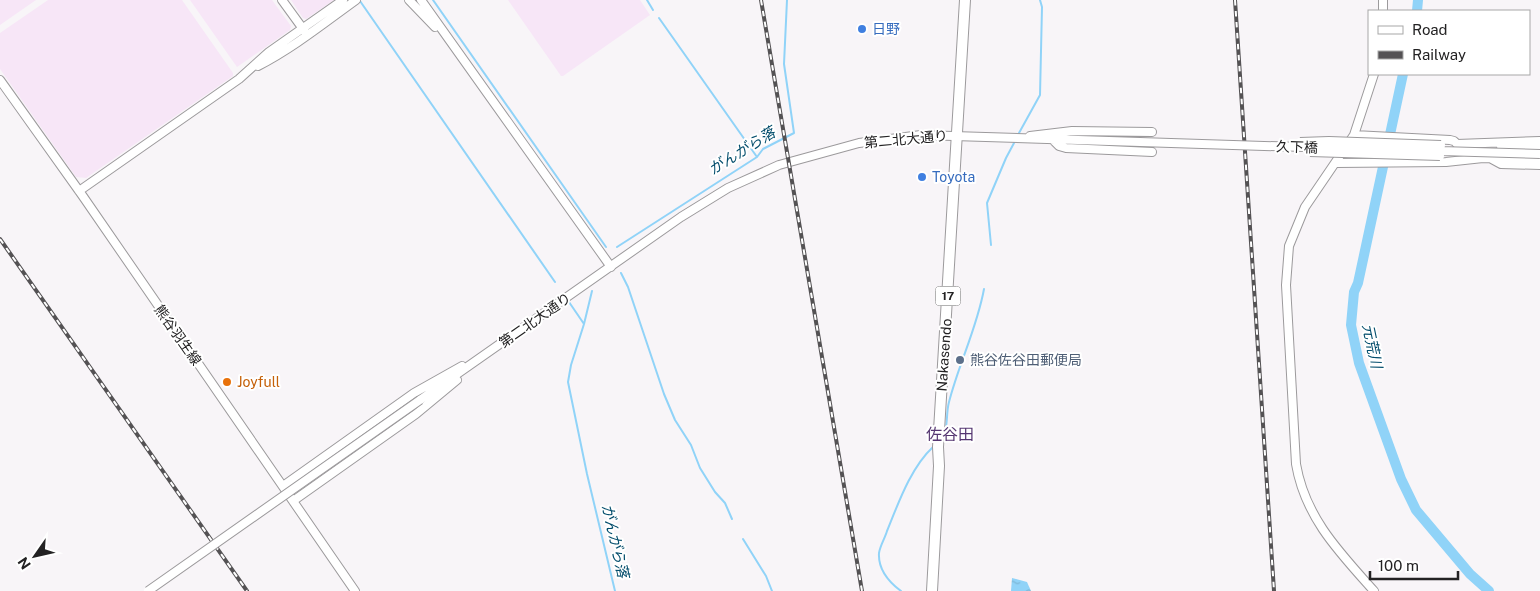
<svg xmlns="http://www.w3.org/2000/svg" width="1540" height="591" font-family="'Public Sans','Noto Sans JP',sans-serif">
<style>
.commercial{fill:#f7e6f7}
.water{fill:url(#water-ripples)}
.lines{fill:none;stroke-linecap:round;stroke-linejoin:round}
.stream{stroke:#90d3f8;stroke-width:2}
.river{stroke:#90d3f8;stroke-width:10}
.secondary-casing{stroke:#9c9a9c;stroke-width:10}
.highway-casing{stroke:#9c9a9c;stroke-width:12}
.secondary{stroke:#fff;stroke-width:8}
.highway{stroke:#fff;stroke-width:10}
.rail-casing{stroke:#545254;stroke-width:4}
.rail{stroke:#fff;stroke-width:2;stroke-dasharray:5.5;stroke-linecap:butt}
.secondary-bridge-casing{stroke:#9c9a9c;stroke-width:10;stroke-linecap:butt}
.secondary-bridge{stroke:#fff;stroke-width:8}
.shop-dot{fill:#3f7fe0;stroke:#fff;stroke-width:2}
.service-dot{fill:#5c6f8a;stroke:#fff;stroke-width:2}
.food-dot{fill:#e8710a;stroke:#fff;stroke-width:2}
.labels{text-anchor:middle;stroke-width:4;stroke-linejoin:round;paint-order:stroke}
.shield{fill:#fff;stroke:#656465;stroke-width:1}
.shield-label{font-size:12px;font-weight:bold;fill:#232223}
.shop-label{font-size:14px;fill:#366cbe;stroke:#fff;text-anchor:start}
.street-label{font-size:14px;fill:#232223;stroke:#fff}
.service-label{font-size:14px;fill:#4e5e75;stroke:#fff;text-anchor:start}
.food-label{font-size:14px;fill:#c56008;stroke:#fff;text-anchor:start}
.water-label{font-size:15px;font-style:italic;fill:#034d6c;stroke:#fff}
.quarter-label{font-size:16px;fill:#553671;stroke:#fff}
</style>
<defs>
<pattern id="water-ripples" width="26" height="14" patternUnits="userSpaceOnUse" patternTransform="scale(1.25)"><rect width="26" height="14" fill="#90d3f8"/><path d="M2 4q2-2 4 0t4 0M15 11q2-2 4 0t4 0" fill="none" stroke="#7cb5d4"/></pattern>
</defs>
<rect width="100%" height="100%" fill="#f8f5f8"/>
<path class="commercial" d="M 0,0 L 36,0 L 0,25 Z
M 48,0 L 182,0 L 233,73 L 233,76 L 86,178 L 76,177 L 0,69 L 0,33 Z
M 190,0 L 272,0 L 291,26 L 290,30 L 237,67 Z
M 291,0 L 334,0 L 306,19 L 303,18 Z
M 508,0 L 640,0 L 650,15 L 563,76 L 561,76 Z"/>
<path class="water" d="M 1012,578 L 1027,582 L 1031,591 L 1011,591 Z"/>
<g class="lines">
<path class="stream" d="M 433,0 L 606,247
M 647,0 L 653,10
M 360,1 L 555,282
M 659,18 L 757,157
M 1019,133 L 1040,95 L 1042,7 L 1040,0
M 991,245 L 987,203 L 1006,158 L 1014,143
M 617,247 L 757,157 L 763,149 L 794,133 L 784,64 L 787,0
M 621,273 L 628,287 L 664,394 L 675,420 L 691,445 L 700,468 L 715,492 L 725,503 L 732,519
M 592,291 L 584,324 L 571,365 L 568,382 L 587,474 L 615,591
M 569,302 L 584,324
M 944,436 C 948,425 946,413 949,402 C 959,363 977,328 984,289
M 743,539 L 766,576 L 772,591
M 901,591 C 889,582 878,569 879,553 C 880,546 885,538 887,531 C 898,504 911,467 933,447"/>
<path class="river" d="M 1417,11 L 1418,0
M 1403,74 L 1358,283 L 1354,292 L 1351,325 L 1359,363 L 1401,479 L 1416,510 L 1470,574 L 1489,591"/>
<g class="secondary-casing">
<path id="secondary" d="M 282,0 L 306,33
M 409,0 L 435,27
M 421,0 L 611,267
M 1383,0 L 1383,11
M 258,66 C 293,48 324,23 356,0
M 0,80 L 82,195 L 355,591
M 1354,135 L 1450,140 L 1454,141 L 1457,144 L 1540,141
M 1030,136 L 1072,131 L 1152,132
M 1053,140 L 1059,146 L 1066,148 L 1152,152
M 1501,146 L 1540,148
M 1490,158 L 1501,164 L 1540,165
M 1336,163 L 1446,162 L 1483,158 L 1540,159
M 79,191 L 239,79 L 269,52 L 343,0
M 420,400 L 681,217 L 728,188 L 779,165 L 859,143 L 921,135 L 1233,145
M 283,486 L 414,393 L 462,366
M 293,501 L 416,414 L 457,380
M 1374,591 C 1339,552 1305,517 1296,464 L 1286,285 L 1289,246 L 1305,207 L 1354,135 L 1374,74"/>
</g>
<g class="highway-casing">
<path id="highway" d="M 932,591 L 939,466 L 938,447 L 965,0"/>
</g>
<use href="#secondary" class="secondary"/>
<use href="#highway" class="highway"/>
<g class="rail-casing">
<path id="rail" d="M 761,0 L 862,591
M 1235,0 L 1274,591
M 0,239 L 247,591"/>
</g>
<use href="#rail" class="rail"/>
<g class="secondary-bridge-casing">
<path id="secondary-bridge" d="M 1300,142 L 1329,141 L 1441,145
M 1233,145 L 1540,154
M 1310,152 L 1440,156
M 148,591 L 420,400"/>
</g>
<use href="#secondary-bridge" class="secondary-bridge"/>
</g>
<g class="shop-dot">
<circle cx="862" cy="29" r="5"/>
<circle cx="922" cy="177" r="5"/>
</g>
<circle class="service-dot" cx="960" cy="360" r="5"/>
<circle class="food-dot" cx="227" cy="382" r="5"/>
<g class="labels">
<rect class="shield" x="935.5" y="286.5" width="25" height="19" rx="4"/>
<g class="shield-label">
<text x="948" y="300">17</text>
</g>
<g class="shop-label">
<text x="872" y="34">日野</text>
<text x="932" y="182">Toyota</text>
</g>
<g class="street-label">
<text transform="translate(906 139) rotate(-5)" y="5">第二北大通り</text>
<text transform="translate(1297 147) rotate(2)" y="5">久下橋</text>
<text transform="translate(535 320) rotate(-35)" y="5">第二北大通り</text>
<text transform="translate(178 335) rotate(55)" y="5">熊谷羽生線</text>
<text transform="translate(944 355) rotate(-86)" y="5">Nakasendo</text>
</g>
<g class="service-label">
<text x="970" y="365">熊谷佐谷田郵便局</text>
</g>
<g class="food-label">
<text x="237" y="387">Joyfull</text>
</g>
<g class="water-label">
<text transform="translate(742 151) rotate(-32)" y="5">がんがら落</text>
<text transform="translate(1372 346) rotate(78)" y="5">元荒川</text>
<text transform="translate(615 541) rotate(77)" y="5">がんがら落</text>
</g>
<g class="quarter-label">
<text x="950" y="440">佐谷田</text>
</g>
</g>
<rect x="1368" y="10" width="162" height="65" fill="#ffffff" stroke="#a7a7a7"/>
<rect x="1378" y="26" width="25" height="8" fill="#ffffff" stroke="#a7a7a7"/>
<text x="1412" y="35" font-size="15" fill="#232223">Road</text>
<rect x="1378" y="51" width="25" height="8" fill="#545254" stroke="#a7a7a7"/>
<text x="1412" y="60" font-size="15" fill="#232223">Railway</text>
<g transform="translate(35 556) rotate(236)" stroke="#ffffff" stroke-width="4" paint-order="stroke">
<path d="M0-4L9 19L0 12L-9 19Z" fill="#232223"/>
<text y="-8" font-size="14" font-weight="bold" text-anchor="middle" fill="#232223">N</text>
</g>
<path d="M1370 571v8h88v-8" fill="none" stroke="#232223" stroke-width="2.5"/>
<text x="1378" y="571" font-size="15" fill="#232223" stroke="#ffffff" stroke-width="4" paint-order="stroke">100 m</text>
</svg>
